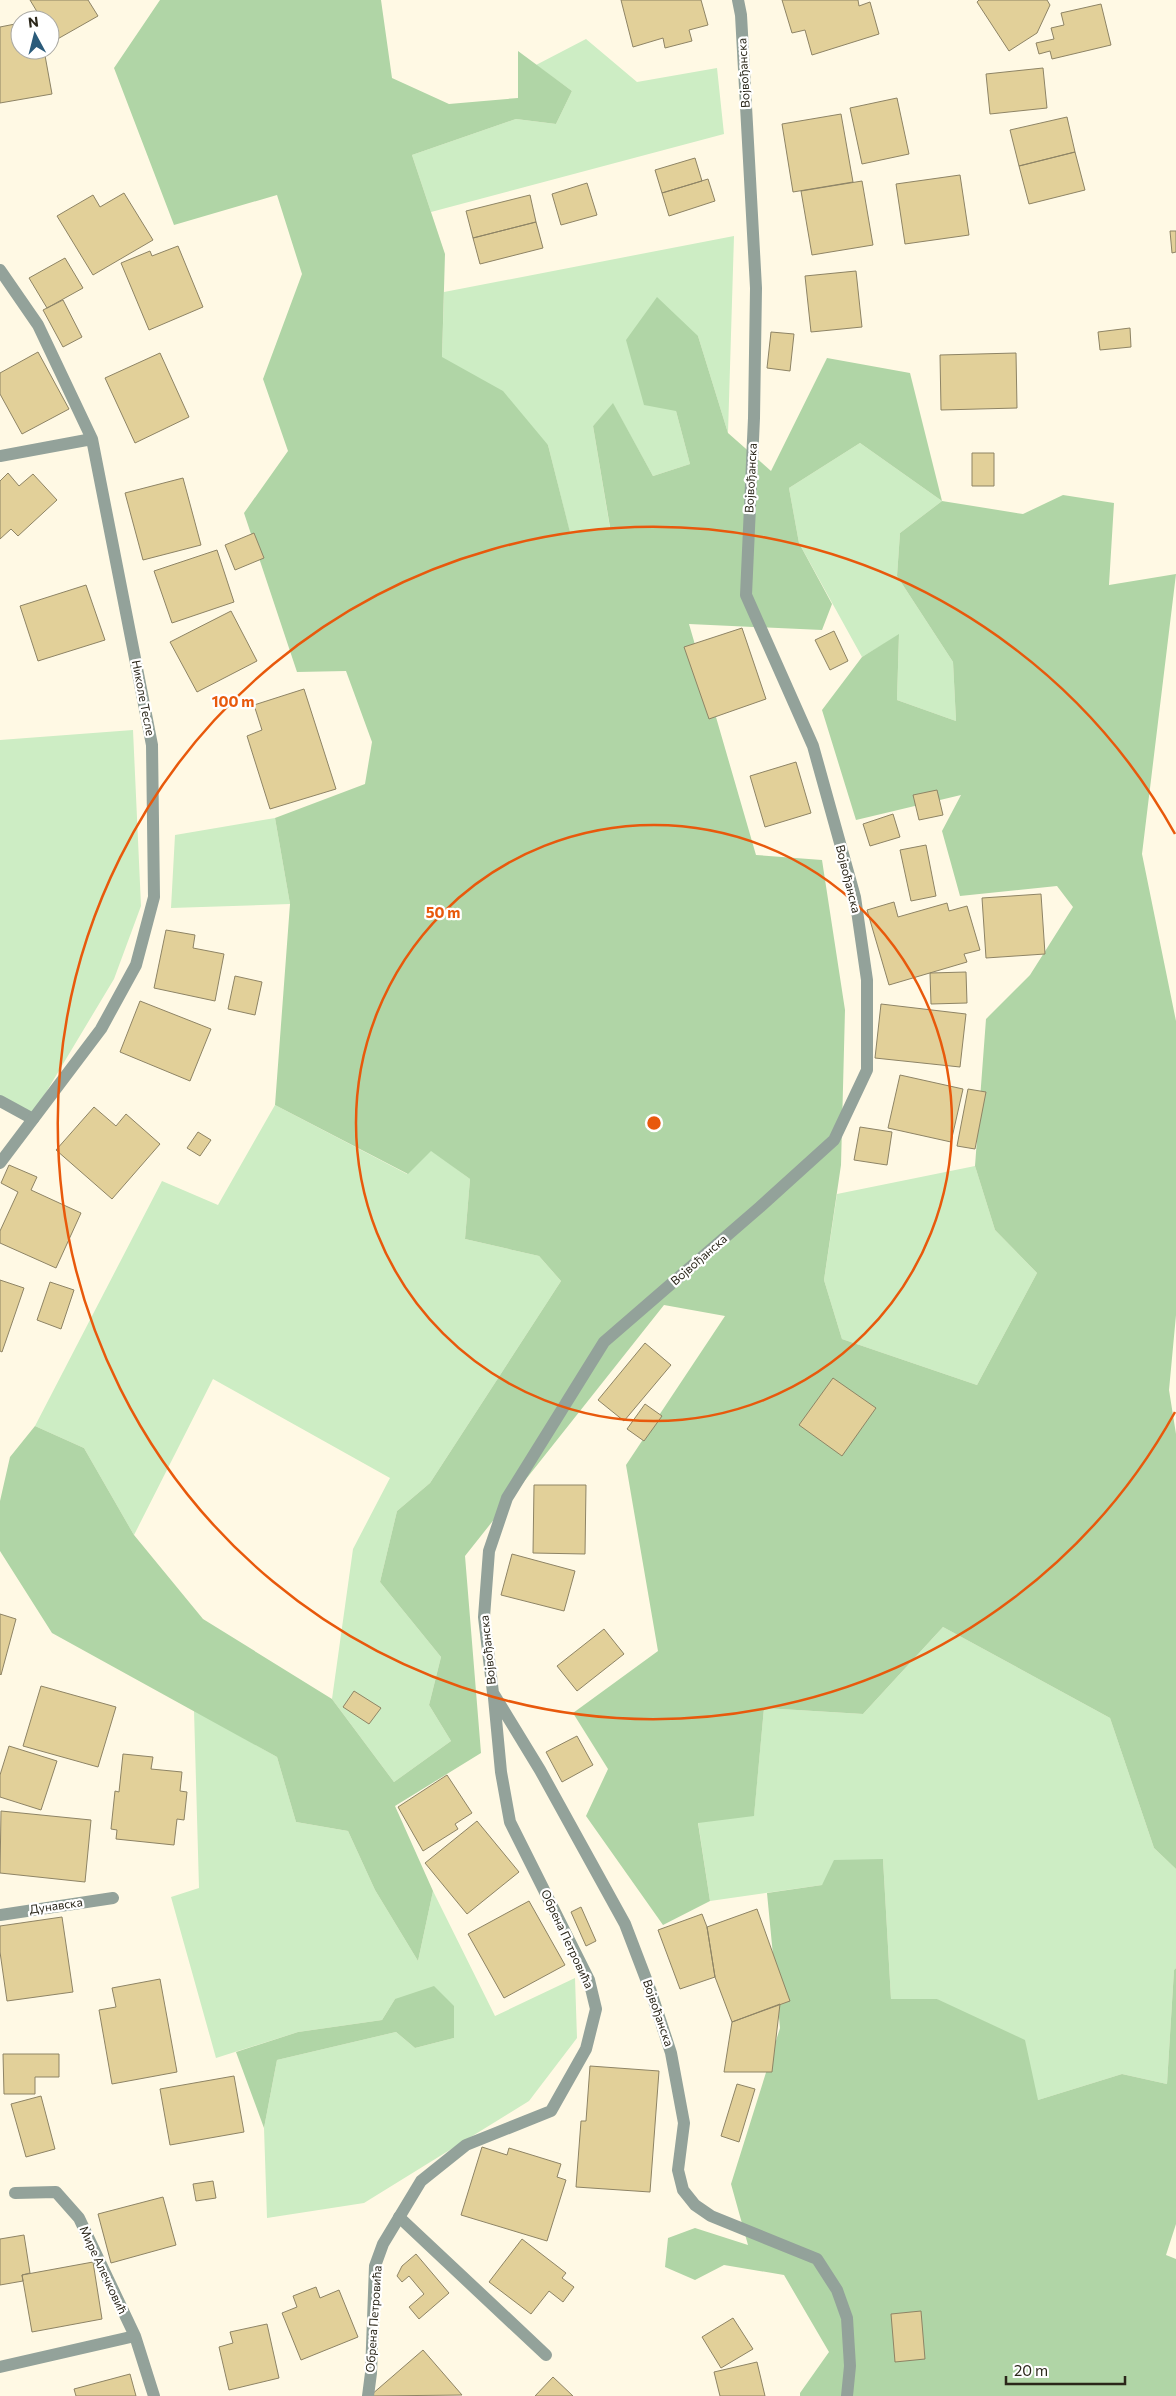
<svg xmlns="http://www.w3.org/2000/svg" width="1176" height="2396" font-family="Commissioner,sans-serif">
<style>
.green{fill:#cdedc4}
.forest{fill:#b0d5a6;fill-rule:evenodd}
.building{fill:#e2d099;stroke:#8e8465}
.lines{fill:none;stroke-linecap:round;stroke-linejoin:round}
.service{stroke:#93a29a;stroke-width:12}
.minor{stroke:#93a29a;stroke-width:12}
.ring{fill:none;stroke:#e8590c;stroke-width:2.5}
.labels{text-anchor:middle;stroke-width:4.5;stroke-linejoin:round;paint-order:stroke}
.street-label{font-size:12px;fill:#2b271a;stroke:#fff}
.centre{fill:#e8590c;stroke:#fff;stroke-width:2.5}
.ring-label{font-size:15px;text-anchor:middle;font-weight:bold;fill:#e8590c;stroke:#fff;stroke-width:4.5;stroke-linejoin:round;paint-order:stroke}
</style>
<rect width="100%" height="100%" fill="#fff9e4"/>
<path class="green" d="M 586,39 L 637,82 L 717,68 L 724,134 L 431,212 L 412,155 L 516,119 L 556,124 L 572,91 L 536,65 Z
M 734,236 L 728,433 L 698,336 L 676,411 L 690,464 L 653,476 L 613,404 L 593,426 L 610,528 L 570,533 L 548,445 L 442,358 L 444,292 Z
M 860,443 L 942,501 L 900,533 L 897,576 L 953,662 L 956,721 L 897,700 L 899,635 L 862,657 L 799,543 L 789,488 Z
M 133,730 L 141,906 L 114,979 L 33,1114 L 0,1097 L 0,740 Z
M 275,818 L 290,904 L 171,908 L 175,835 Z
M 275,1105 L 407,1174 L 431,1150 L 470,1179 L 465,1239 L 539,1256 L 561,1281 L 430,1483 L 397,1511 L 380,1582 L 441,1657 L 429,1705 L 451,1741 L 394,1782 L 332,1699 L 353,1549 L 390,1478 L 213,1379 L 134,1535 L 84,1448 L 35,1426 L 162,1181 L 218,1205 Z
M 975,1166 L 995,1230 L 1037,1273 L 977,1385 L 842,1339 L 824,1280 L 837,1194 Z
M 943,1627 L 1110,1718 L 1154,1848 L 1176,1869 L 1176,1968 L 1174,1970 L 1167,2084 L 1122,2074 L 1038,2100 L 937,1999 L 891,1999 L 883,1859 L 822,1885 L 710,1901 L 698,1822 L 754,1815 L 764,1708 L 863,1714 Z
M 194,1710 L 277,1757 L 296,1822 L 348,1831 L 375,1890 L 418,1961 L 433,1891 L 495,2016 L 575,1978 L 577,2038 L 529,2101 L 364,2203 L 267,2218 L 264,2128 L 277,2060 L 396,2032 L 415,2048 L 454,2038 L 454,2006 L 395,1999 L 382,2020 L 298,2032 L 216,2058 L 171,1897 L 199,1888 Z"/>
<path class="forest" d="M 160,0 L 381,0 L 392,78 L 449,104 L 518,98 L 518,51 L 572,91 L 556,124 L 516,119 L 412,155 L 445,254 L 442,357 L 503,391 L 548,445 L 570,532 L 610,527 L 593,426 L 613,403 L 653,476 L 690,464 L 676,411 L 644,405 L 626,340 L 657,297 L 698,336 L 728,433 L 771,471 L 827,358 L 910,373 L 942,501 L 1023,514 L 1063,495 L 1114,503 L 1109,585 L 1176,574 L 1142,854 L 1176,1021 L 1176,1315 L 1169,1390 L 1176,1434 L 1176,1869 L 1154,1848 L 1110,1718 L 943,1627 L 863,1714 L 764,1708 L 754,1816 L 698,1823 L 710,1901 L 663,1925 L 586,1816 L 608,1769 L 573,1713 L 658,1651 L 626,1465 L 725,1316 L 664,1305 L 465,1556 L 481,1753 L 395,1806 L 433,1891 L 418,1961 L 375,1890 L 348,1831 L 296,1822 L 277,1757 L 52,1633 L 0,1551 L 0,1501 L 10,1457 L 35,1426 L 84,1448 L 134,1535 L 203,1619 L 332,1699 L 394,1782 L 451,1741 L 429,1705 L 441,1657 L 380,1582 L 397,1511 L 430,1483 L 561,1281 L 539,1256 L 465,1239 L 470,1179 L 431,1151 L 408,1174 L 275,1105 L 290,904 L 275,818 L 365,784 L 372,742 L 346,671 L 297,672 L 244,513 L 288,451 L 263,379 L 302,274 L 277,195 L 174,225 L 114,68 ZM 860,443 L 942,501 L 900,533 L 897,576 L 953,662 L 956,721 L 897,700 L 899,634 L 862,657 L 822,710 L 856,820 L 961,795 L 942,831 L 960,896 L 1057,886 L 1073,907 L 1030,975 L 986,1019 L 975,1166 L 995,1230 L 1037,1273 L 977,1385 L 842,1339 L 824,1280 L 841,1165 L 845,1010 L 822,860 L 756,855 L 689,624 L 822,630 L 832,604 L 799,543 L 789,488 Z
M 883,1859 L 891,1999 L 937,1999 L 1025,2040 L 1038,2100 L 1122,2074 L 1167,2084 L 1174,1970 L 1176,1968 L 1176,2224 L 1166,2255 L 1176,2259 L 1176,2396 L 800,2396 L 800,2393 L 829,2352 L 784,2275 L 724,2265 L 695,2280 L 665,2267 L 668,2238 L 695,2228 L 748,2245 L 731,2184 L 780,2028 L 767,1893 L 822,1885 L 834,1860 Z
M 434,1986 L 454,2006 L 454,2038 L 415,2048 L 396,2032 L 277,2060 L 264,2128 L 236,2052 L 298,2032 L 382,2020 L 395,1999 Z"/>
<path class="building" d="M 30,0 L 88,0 L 98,16 L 54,41 L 50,34 L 50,20 L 42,20 Z
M 621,0 L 701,0 L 708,25 L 689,30 L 692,41 L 665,48 L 663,38 L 633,47 Z
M 782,0 L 858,0 L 859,6 L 870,2 L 879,34 L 812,55 L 805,30 L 792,33 Z
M 979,0 L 1047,0 L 1050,5 L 1037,33 L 1009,51 L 977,2 Z
M 1101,4 L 1111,45 L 1052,59 L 1050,51 L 1039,54 L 1036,43 L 1054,39 L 1051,28 L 1064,25 L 1061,13 Z
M 20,23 L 20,50 L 44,50 L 52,94 L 0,103 L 0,27 Z
M 1043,68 L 1047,108 L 990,114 L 986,74 Z
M 897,98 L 909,154 L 862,164 L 850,108 Z
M 841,114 L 853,182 L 793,192 L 782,124 Z
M 1067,117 L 1075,152 L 1019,166 L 1010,130 Z
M 1075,152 L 1085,190 L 1029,204 L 1019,166 Z
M 695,158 L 702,181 L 662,193 L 655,170 Z
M 960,175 L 969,235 L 905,244 L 896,184 Z
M 708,179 L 715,201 L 669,216 L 662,193 Z
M 862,181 L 873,245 L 812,255 L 801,191 Z
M 587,183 L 597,215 L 561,225 L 552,194 Z
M 124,193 L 153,240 L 93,275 L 57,216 L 93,195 L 100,207 Z
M 530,195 L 536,222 L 473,238 L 466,211 Z
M 536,222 L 543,248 L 480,264 L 473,238 Z
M 1170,231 L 1176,231 L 1176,252 L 1172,253 Z
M 178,246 L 203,307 L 149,330 L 121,263 L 150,251 L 152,256 Z
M 65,258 L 83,288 L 47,308 L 29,278 Z
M 856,271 L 862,327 L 811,332 L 805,276 Z
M 63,300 L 82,337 L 63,347 L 43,310 Z
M 1130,328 L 1131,347 L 1100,350 L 1098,332 Z
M 771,332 L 794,334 L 790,371 L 767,368 Z
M 38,352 L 69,409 L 22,434 L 0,394 L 0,373 Z
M 160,353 L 189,417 L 135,443 L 105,378 Z
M 1016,353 L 1017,408 L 941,410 L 940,355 Z
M 972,453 L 994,453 L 994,486 L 972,486 Z
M 8,473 L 19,486 L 33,474 L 57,500 L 18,536 L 11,529 L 0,539 L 0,481 Z
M 183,478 L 201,545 L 143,560 L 125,493 Z
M 254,533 L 264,558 L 235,570 L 225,545 Z
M 217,550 L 234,602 L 172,623 L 154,571 Z
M 86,585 L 105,640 L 38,661 L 20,606 Z
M 231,611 L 257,661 L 197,692 L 170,642 Z
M 742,628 L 766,699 L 709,719 L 684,647 Z
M 834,631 L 848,661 L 830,670 L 815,640 Z
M 304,689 L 336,789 L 270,809 L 247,736 L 262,730 L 254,705 Z
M 796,762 L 811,813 L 765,827 L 750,776 Z
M 937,790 L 943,815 L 919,820 L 913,795 Z
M 893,814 L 900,837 L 870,846 L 863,824 Z
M 926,845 L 936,896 L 911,901 L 900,850 Z
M 1041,894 L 1045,954 L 986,958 L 982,898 Z
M 894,902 L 898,917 L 947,903 L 949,911 L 967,906 L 980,950 L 964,954 L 967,962 L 889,985 L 867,910 Z
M 166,930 L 195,935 L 193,948 L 224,954 L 215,1001 L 154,988 Z
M 966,972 L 967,1003 L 931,1004 L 930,973 Z
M 235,976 L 262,982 L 255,1015 L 228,1009 Z
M 140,1001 L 211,1029 L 190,1081 L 120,1052 Z
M 881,1004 L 966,1014 L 960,1067 L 875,1058 Z
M 900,1075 L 963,1089 L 951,1142 L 888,1128 Z
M 968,1089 L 986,1092 L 975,1149 L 957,1146 Z
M 94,1107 L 116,1126 L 126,1114 L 160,1144 L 112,1199 L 56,1150 Z
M 860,1127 L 892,1132 L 887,1165 L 854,1160 Z
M 198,1132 L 211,1140 L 200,1156 L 187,1148 Z
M 9,1165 L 37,1177 L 31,1190 L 81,1213 L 56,1268 L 0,1243 L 0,1231 L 18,1192 L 1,1183 Z
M 0,1280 L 24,1288 L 2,1352 L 0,1351 Z
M 50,1282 L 74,1290 L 61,1329 L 37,1320 Z
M 645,1343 L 671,1365 L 624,1421 L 598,1400 Z
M 833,1378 L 876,1408 L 842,1456 L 799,1425 Z
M 645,1404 L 662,1416 L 644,1441 L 627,1429 Z
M 534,1485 L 586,1485 L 585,1554 L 533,1553 Z
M 512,1554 L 575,1571 L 564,1611 L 501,1595 Z
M 0,1614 L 16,1619 L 1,1675 L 0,1674 Z
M 604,1629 L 624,1654 L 577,1691 L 557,1666 Z
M 41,1686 L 116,1707 L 98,1767 L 23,1746 Z
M 354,1691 L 381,1708 L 369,1724 L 343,1707 Z
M 577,1736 L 593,1765 L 562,1782 L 546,1752 Z
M 9,1746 L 57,1761 L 41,1810 L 0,1797 L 0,1775 Z
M 123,1754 L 153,1757 L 151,1769 L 182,1772 L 180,1791 L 187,1792 L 184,1820 L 177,1819 L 174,1845 L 116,1839 L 117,1830 L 111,1829 L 115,1791 L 119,1792 Z
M 447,1775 L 472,1813 L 455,1824 L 458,1829 L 423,1851 L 398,1807 Z
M 1,1811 L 91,1820 L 85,1882 L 0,1873 Z
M 477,1821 L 519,1872 L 467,1914 L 425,1863 Z
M 529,1901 L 565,1965 L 504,1998 L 468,1934 Z
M 581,1907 L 596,1941 L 586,1946 L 571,1912 Z
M 757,1909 L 790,2001 L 732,2022 L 715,1977 L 707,1927 Z
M 702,1914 L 707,1927 L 715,1977 L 680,1989 L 658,1930 Z
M 62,1917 L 73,1992 L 7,2001 L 0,1952 L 0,1926 Z
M 160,1979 L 177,2072 L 112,2084 L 99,2010 L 116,2007 L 112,1988 Z
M 780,2004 L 772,2072 L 724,2072 L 732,2022 Z
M 3,2054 L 59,2054 L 59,2077 L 35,2077 L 35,2094 L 4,2094 Z
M 590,2066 L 659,2071 L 650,2192 L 576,2187 L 581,2121 L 586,2121 Z
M 234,2076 L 244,2132 L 170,2145 L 160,2089 Z
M 737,2084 L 755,2089 L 739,2142 L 721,2136 Z
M 41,2096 L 55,2149 L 26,2157 L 11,2104 Z
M 482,2147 L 507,2155 L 509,2148 L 561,2164 L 557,2177 L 566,2180 L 547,2241 L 461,2215 Z
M 213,2181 L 216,2198 L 196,2201 L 193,2184 Z
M 163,2197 L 176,2245 L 111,2263 L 98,2214 Z
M 24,2235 L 30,2273 L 22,2275 L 23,2281 L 0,2285 L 0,2239 Z
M 522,2239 L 566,2273 L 562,2278 L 574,2287 L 563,2302 L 549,2291 L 531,2314 L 489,2282 Z
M 416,2254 L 449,2293 L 419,2319 L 409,2307 L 424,2294 L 409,2276 L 402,2282 L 397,2276 L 402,2266 Z
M 93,2262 L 102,2319 L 32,2332 L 22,2275 Z
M 316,2287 L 320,2298 L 339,2290 L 358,2337 L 301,2360 L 282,2313 L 297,2307 L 293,2296 Z
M 921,2311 L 925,2359 L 895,2362 L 891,2314 Z
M 733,2318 L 753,2349 L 721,2368 L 702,2337 Z
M 267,2324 L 279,2378 L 229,2390 L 219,2347 L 233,2343 L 230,2332 Z
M 423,2350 L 462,2395 L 372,2396 L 371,2395 Z
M 757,2362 L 765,2396 L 720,2396 L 714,2372 Z
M 130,2374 L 136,2396 L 76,2396 L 74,2389 Z
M 553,2377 L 573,2396 L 535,2396 Z"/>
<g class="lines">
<path class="service" d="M 0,1101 L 33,1119
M 399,2217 L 546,2355"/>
<path class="minor" d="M 738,0 L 741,15 L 756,288 L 754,418 L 746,595 L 813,746 L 855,897 L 867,980 L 867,1070 L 834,1140 L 760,1207 L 604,1342 L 507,1498 L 489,1551 L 484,1617 L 493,1693 L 540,1770 L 625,1924 L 651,1992 L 671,2053 L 684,2123 L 678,2170 L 683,2190 L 695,2205 L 711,2216 L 817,2259 L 837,2290 L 847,2318 L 850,2366 L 847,2396
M 0,270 L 38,325 L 92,439 L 152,745 L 154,897 L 136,965 L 101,1029 L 0,1163
M 0,456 L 92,439
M 0,1915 L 113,1898
M 15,2193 L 56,2192 L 79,2218 L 135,2336 L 154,2396
M 0,2367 L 135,2336
M 368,2396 L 371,2373 L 375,2266 L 383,2244 L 421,2181 L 466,2145 L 551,2111 L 586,2049 L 596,2009 L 589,1980 L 510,1822 L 501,1772 L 494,1698"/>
</g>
<g class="ring">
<circle cx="654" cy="1123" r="298"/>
<path d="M1175 1412A596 596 0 1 1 1175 834"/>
</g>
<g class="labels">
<g class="street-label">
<text transform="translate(744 73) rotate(-93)" y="4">Војвођанска</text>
<text transform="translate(751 478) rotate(-87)" y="4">Војвођанска</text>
<text transform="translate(143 698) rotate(79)" y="4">Николе Тесле</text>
<text transform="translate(848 879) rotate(76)" y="4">Војвођанска</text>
<text transform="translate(699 1260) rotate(-41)" y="4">Војвођанска</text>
<text transform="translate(488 1650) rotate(-96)" y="4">Војвођанска</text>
<text transform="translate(56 1906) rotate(-8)" y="4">Дунавска</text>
<text transform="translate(567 1939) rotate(65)" y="4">Обрена Петровића</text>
<text transform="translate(658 2013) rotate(71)" y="4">Војвођанска</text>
<text transform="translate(103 2270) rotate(65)" y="4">Мире Алечковић</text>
<text transform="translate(374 2319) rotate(-86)" y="4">Обрена Петровића</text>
</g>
</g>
<circle cx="654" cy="1123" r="8" class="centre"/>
<g class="ring-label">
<text x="233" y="707">100 m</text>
<text x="443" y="918">50 m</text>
</g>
<g transform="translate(35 35) rotate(353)"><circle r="24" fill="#ffffff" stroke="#aaa9a3"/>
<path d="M0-4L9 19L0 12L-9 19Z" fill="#2b5b7a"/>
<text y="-8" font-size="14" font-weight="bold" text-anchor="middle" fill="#2b271a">N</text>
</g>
<path d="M1006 2376v8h119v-8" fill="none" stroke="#2b271a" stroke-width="2.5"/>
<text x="1014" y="2376" font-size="15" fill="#2b271a" stroke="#ffffff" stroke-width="4" paint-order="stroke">20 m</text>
</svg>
